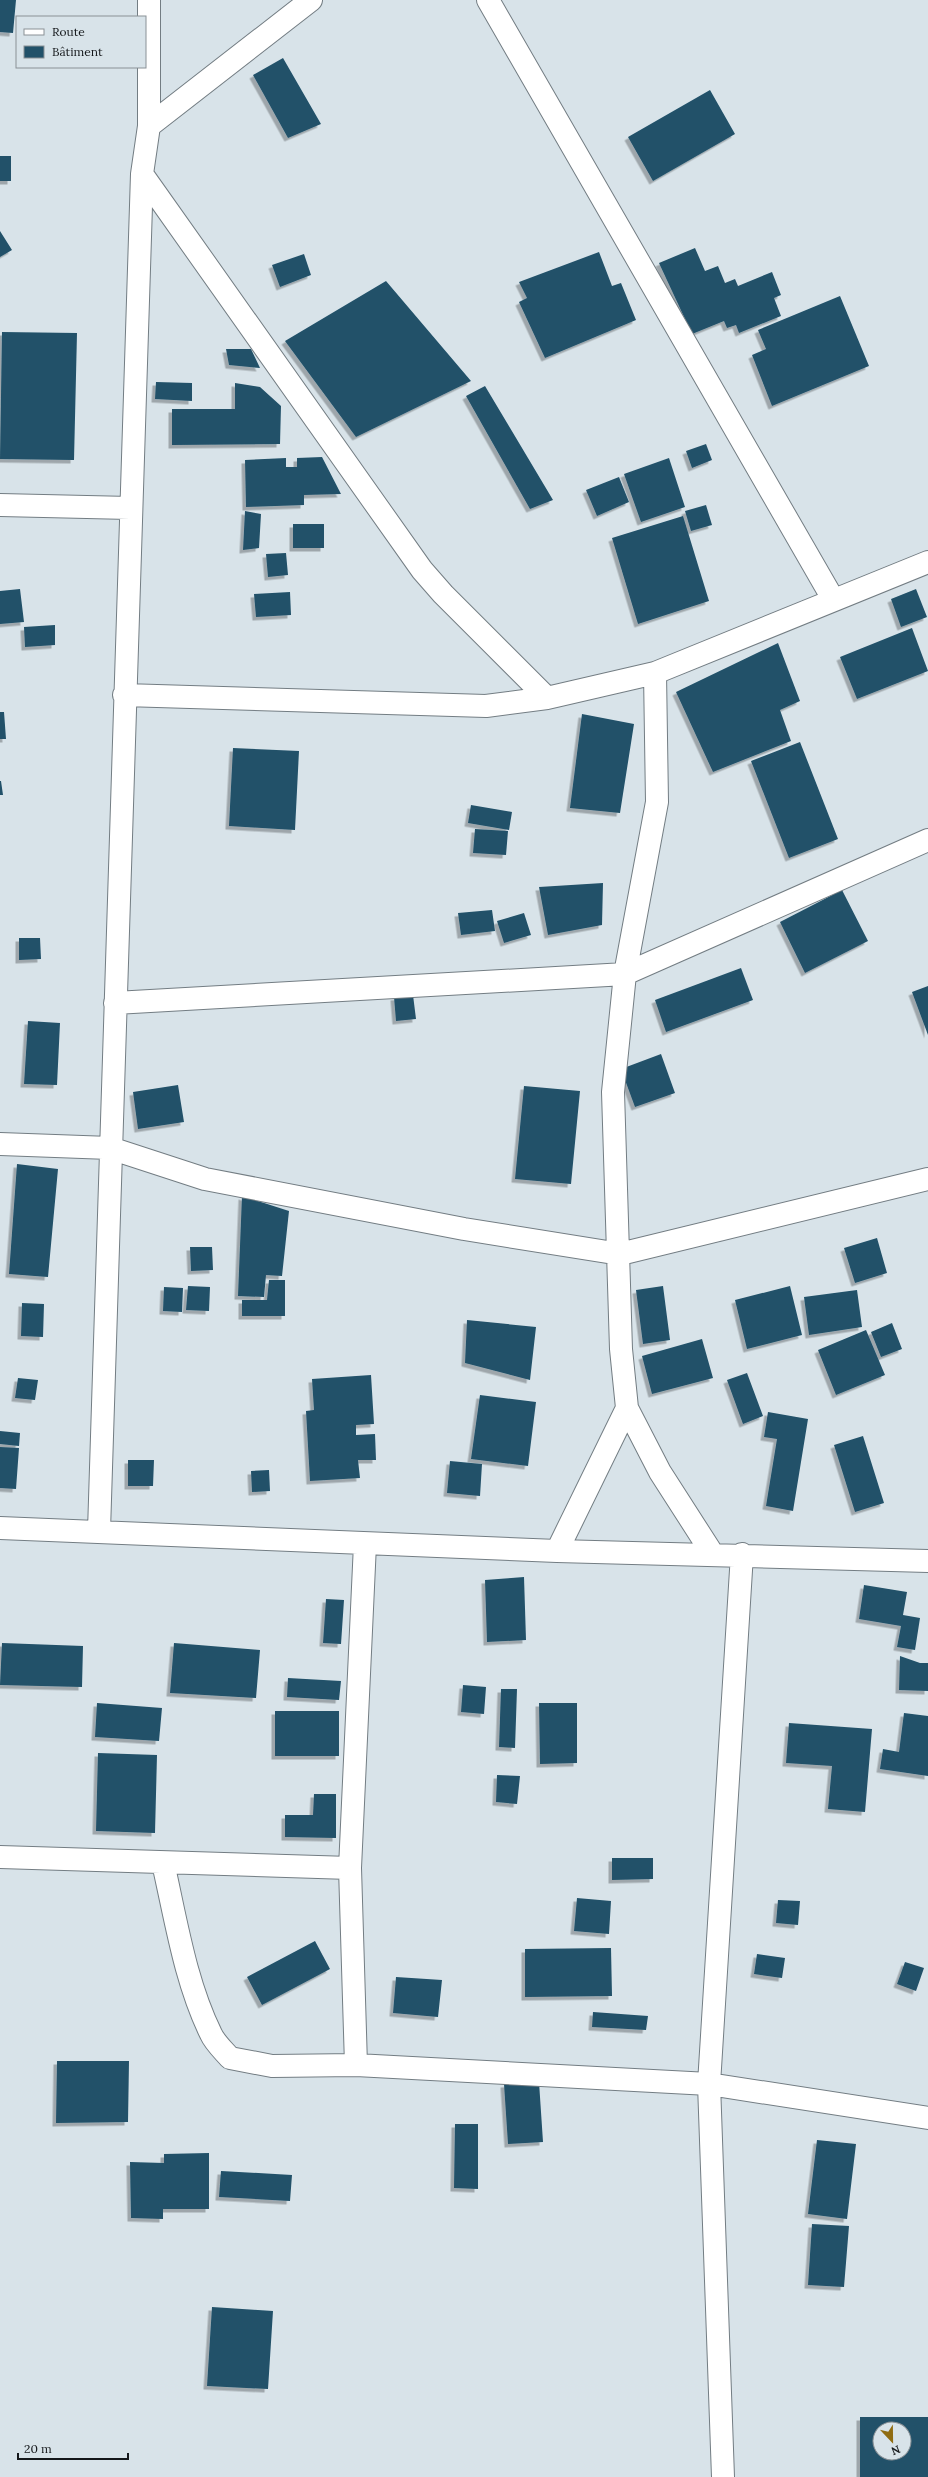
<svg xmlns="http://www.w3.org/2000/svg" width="928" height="2477" font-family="Lora,serif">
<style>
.building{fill:#215169;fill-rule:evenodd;filter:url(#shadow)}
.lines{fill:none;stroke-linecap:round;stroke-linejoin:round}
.minor-casing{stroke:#737d83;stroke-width:24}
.minor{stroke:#fff;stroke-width:22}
</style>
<defs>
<filter id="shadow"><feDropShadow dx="-3.5" dy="3.5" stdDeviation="0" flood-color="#0004"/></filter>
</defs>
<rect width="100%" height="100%" fill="#d8e3e9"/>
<path class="building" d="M 0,0 L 16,0 L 13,33 L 0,32 Z
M 283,58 L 321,124 L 288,138 L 253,75 Z
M 710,90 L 735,134 L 653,181 L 628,137 Z
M 0,156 L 11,156 L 11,181 L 0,181 Z
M 0,231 L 12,250 L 0,257 Z
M 695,248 L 705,271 L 718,266 L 725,283 L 735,279 L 738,286 L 772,272 L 781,295 L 774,298 L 781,316 L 739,333 L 736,325 L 727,328 L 724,321 L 692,334 L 659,263 Z
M 599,252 L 612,286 L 621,283 L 636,320 L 545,358 L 519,302 L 527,298 L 519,282 Z
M 304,254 L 311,275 L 280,287 L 272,265 Z
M 386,281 L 471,381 L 356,437 L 285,341 Z
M 840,296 L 869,366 L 772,406 L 752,355 L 766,349 L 758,330 Z
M 2,332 L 77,333 L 74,460 L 0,459 Z
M 226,349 L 251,349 L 260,368 L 229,365 Z
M 156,382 L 192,383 L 192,401 L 155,399 Z
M 235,383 L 260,387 L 281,406 L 280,444 L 172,445 L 172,409 L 235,409 Z
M 485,386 L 553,500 L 530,509 L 466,396 Z
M 706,444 L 712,460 L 692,468 L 686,451 Z
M 322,457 L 341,494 L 304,495 L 304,505 L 246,507 L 245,460 L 286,458 L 286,467 L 297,467 L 297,458 Z
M 669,458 L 685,507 L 641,522 L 624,474 Z
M 619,477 L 629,502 L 597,516 L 586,490 Z
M 706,505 L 712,525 L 691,531 L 685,511 Z
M 245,511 L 261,514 L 259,548 L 243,550 Z
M 683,516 L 709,601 L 638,624 L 612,538 Z
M 293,524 L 324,524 L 324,548 L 293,548 Z
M 286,553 L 288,575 L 268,577 L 266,554 Z
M 20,589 L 24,622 L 0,624 L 0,591 Z
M 916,589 L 927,617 L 901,627 L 891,599 Z
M 290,592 L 291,615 L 256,617 L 254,594 Z
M 55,625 L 55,645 L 25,647 L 24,627 Z
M 912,628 L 928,671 L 857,699 L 840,657 Z
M 778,643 L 800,701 L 780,710 L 791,741 L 713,772 L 676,692 Z
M 0,712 L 4,712 L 6,739 L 0,739 Z
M 582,714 L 634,724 L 620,813 L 570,808 Z
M 800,742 L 838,839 L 789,858 L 751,761 Z
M 233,748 L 299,751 L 295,830 L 229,826 Z
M 0,781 L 1,781 L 3,795 L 0,795 Z
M 471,805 L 512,812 L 509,830 L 468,823 Z
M 475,829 L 508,831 L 506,855 L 473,853 Z
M 603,883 L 602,925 L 548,935 L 539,887 Z
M 842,890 L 868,941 L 805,973 L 780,922 Z
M 492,910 L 495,931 L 461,935 L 458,913 Z
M 524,913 L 531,935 L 504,943 L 497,921 Z
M 19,938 L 40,938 L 41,959 L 19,960 Z
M 741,968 L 753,1000 L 666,1032 L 655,1000 Z
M 928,986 L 928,1035 L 912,992 Z
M 413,995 L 416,1019 L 396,1021 L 394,997 Z
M 28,1021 L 60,1023 L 57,1085 L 24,1084 Z
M 661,1054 L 675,1093 L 635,1107 L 621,1069 Z
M 178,1085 L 184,1122 L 138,1129 L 133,1092 Z
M 524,1086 L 580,1091 L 571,1184 L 515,1179 Z
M 17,1164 L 58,1169 L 48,1277 L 9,1274 Z
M 242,1196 L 289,1211 L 282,1276 L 266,1275 L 264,1297 L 238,1296 Z
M 877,1238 L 887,1273 L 855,1283 L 844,1248 Z
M 190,1247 L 212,1247 L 213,1270 L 191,1271 Z
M 269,1280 L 285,1280 L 285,1316 L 242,1316 L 242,1300 L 267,1300 Z
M 188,1286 L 210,1287 L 209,1311 L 186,1310 Z
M 663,1286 L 670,1340 L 643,1344 L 636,1290 Z
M 790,1286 L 802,1335 L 747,1349 L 735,1300 Z
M 164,1287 L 183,1288 L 182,1312 L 163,1311 Z
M 857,1290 L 862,1327 L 809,1335 L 804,1297 Z
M 22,1303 L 44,1304 L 43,1337 L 21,1336 Z
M 467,1320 L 536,1327 L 530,1380 L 465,1363 Z
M 892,1323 L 902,1349 L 881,1357 L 871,1332 Z
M 866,1330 L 885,1375 L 836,1395 L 818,1350 Z
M 702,1339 L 713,1378 L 652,1394 L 642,1356 Z
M 747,1373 L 763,1416 L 743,1424 L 727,1380 Z
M 371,1375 L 374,1424 L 356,1425 L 356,1435 L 375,1434 L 376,1460 L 358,1460 L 360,1478 L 310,1481 L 306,1411 L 314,1410 L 312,1379 Z
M 18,1378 L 38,1380 L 35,1400 L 15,1398 Z
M 480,1395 L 536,1402 L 528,1466 L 471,1459 Z
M 768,1412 L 808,1419 L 793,1511 L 766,1506 L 777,1439 L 764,1437 Z
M 0,1431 L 20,1433 L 19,1446 L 0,1444 Z
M 863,1436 L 884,1503 L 855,1512 L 834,1445 Z
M 0,1447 L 19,1448 L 16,1489 L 0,1488 Z
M 128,1460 L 154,1460 L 153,1486 L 128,1486 Z
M 450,1461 L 482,1464 L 480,1496 L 447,1493 Z
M 269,1470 L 270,1491 L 252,1492 L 251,1471 Z
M 524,1577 L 526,1640 L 487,1642 L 485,1580 Z
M 864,1585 L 907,1592 L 903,1615 L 920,1618 L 915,1650 L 897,1647 L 901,1626 L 859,1619 Z
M 326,1599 L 344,1600 L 341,1644 L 323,1643 Z
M 2,1643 L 83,1646 L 82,1687 L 0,1685 Z
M 174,1643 L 260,1650 L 256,1698 L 170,1693 Z
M 900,1656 L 920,1663 L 928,1663 L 928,1691 L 899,1690 Z
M 288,1678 L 341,1681 L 339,1700 L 287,1697 Z
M 463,1685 L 486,1687 L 484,1714 L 461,1712 Z
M 501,1689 L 517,1689 L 515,1748 L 499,1747 Z
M 97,1703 L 162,1708 L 159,1741 L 95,1737 Z
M 539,1703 L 577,1703 L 577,1763 L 540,1764 Z
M 275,1711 L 339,1711 L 339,1756 L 275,1756 Z
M 904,1713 L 928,1716 L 928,1776 L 880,1769 L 883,1749 L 899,1752 Z
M 789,1723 L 872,1729 L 865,1812 L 828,1809 L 832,1766 L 786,1763 Z
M 98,1753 L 157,1755 L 155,1833 L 96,1831 Z
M 497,1775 L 520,1776 L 517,1804 L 496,1802 Z
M 314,1794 L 336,1794 L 336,1838 L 285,1837 L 285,1815 L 313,1815 Z
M 612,1858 L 653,1858 L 653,1879 L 612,1880 Z
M 577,1898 L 611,1901 L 609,1934 L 574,1931 Z
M 778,1900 L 800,1901 L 798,1925 L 776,1923 Z
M 315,1941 L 330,1969 L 262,2005 L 247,1977 Z
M 611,1948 L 612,1996 L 525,1997 L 525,1949 Z
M 757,1954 L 785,1958 L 782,1978 L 754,1974 Z
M 905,1962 L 924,1968 L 916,1991 L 897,1984 Z
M 396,1977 L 442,1980 L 438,2017 L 393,2013 Z
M 593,2012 L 648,2016 L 646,2030 L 592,2027 Z
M 57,2061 L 129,2061 L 128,2122 L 56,2123 Z
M 539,2082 L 543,2142 L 508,2144 L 504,2084 Z
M 455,2124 L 478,2124 L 478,2189 L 454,2188 Z
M 817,2140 L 856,2144 L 847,2219 L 808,2214 Z
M 209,2153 L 209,2209 L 163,2209 L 163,2219 L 131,2218 L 130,2162 L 164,2163 L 164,2154 Z
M 221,2171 L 292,2175 L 290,2201 L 219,2197 Z
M 812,2224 L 849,2226 L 844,2287 L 808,2285 Z
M 212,2307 L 273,2311 L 268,2389 L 207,2386 Z
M 860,2417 L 928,2417 L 928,2477 L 860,2477 ZM 880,2429 L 904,2429 L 904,2453 L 880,2453 Z"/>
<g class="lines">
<g class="minor-casing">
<path id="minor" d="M 488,0 L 833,599
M 149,126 L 311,0
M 142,174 L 422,570 L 443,594 L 547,698
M 0,505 L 130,508
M 655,673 L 657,802 L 625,974 L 613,1092 L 621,1349 L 627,1408 L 660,1472 L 712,1553
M 124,695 L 486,706 L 547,698 L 655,673 L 928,562
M 115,1003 L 625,974 L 928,840
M 0,1144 L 110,1148 L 205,1179 L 464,1229 L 620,1254 L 928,1179
M 0,1528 L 557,1551 L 928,1561
M 99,1531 L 142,174 L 149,126 L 149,0
M 557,1551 L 627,1408
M 0,1857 L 350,1868
M 163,1863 C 176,1920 185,1981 211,2034 C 215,2043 224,2051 230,2058 L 272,2066 L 356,2065 L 709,2084 L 928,2118
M 356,2065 L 350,1868 L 365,1544
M 723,2477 L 709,2084 L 742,1554"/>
</g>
<use href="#minor" class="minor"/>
</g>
<rect x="16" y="16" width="130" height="52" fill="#d8e3e9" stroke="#8a9196"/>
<rect x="24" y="29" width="20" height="6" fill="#ffffff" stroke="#8a9196"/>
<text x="52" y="36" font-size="12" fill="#14171a">Route</text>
<rect x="24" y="46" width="20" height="12" fill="#215169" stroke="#8a9196"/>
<text x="52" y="56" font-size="12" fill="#14171a">Bâtiment</text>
<g transform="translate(892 2441) rotate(158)"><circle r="19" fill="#d8e3e9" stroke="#8a9196"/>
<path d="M0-3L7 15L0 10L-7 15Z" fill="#906c11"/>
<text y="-6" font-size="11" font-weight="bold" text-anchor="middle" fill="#14171a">N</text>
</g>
<path d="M18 2453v6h110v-6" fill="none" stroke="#14171a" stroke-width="2"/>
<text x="24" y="2453" font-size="12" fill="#14171a" stroke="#d8e3e9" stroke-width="3" paint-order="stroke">20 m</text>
</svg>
